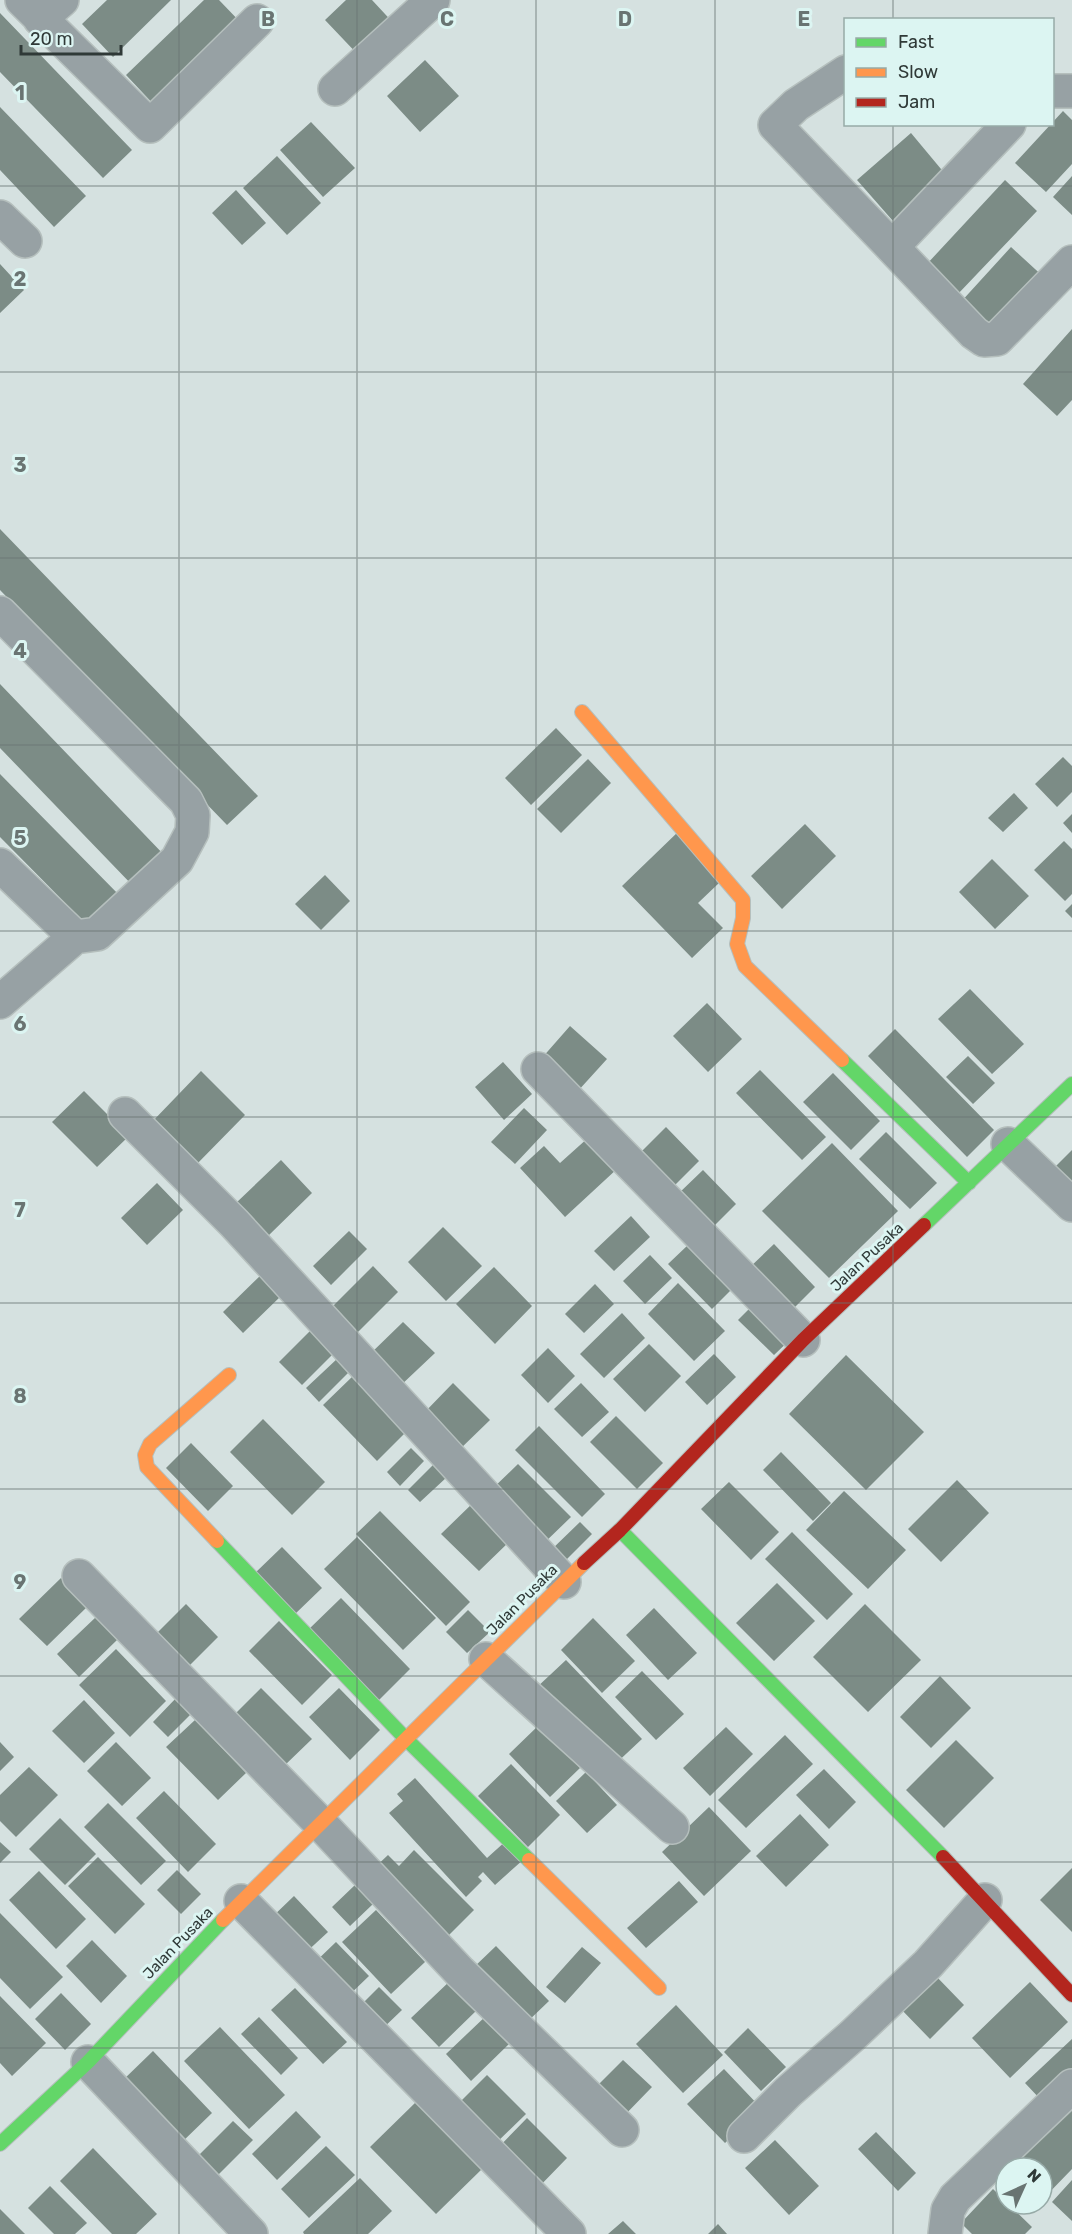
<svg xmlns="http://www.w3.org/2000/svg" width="1072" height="2234" font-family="Rubik,sans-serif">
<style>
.building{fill:#7c8c86}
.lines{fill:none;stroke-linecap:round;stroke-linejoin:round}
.street-casing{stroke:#b5bfbd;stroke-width:36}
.fast-casing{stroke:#b5bfbd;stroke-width:16}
.slow-casing{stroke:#b5bfbd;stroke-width:16}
.jam-casing{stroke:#b5bfbd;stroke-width:16}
.street{stroke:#97a1a4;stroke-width:33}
.fast{stroke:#63d668;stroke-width:14}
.slow{stroke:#ff974d;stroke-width:14}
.jam{stroke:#b3261e;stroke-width:14}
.grid{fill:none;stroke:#697472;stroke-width:1.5;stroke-opacity:0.55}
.labels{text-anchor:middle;stroke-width:6;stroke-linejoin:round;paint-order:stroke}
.street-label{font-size:15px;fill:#2f3937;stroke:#dcf5f2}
.grid-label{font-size:20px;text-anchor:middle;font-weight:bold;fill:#697472;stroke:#dcf5f2;stroke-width:6;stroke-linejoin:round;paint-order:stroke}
</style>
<rect width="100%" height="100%" fill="#d5e1e0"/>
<path class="building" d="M 107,0 L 171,0 L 113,57 L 82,24 Z
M 204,0 L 219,0 L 244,26 L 158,109 L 126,75 Z
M 346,0 L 372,0 L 398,28 L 363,60 L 325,20 Z
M 0,13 L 132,150 L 103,178 L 0,72 Z
M 425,60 L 459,96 L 420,132 L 387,96 Z
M 0,107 L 86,196 L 54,227 L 0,170 Z
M 1063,111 L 1072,120 L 1072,164 L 1046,192 L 1015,163 Z
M 311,122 L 355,168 L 323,197 L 280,150 Z
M 911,133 L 946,175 L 893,221 L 857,180 Z
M 277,156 L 321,203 L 287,235 L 243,188 Z
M 1072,176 L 1072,215 L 1053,197 Z
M 1005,180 L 1037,211 L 957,295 L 926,265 Z
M 236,190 L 266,223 L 242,245 L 212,213 Z
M 1011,247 L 1047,280 L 995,336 L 959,304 Z
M 0,264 L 24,290 L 0,313 Z
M 1072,329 L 1072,400 L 1057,416 L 1023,384 Z
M 0,529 L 258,796 L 227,825 L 0,590 Z
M 0,684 L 167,858 L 136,889 L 0,748 Z
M 556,728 L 582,755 L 531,805 L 505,778 Z
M 1063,757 L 1072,766 L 1072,792 L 1057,807 L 1035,784 Z
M 588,759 L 611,783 L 561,833 L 537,809 Z
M 0,774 L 123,899 L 92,930 L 0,837 Z
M 1014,793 L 1028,808 L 1003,832 L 988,818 Z
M 1072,814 L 1072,833 L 1063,823 Z
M 805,824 L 836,856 L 782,909 L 751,876 Z
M 680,830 L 719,883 L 698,903 L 723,928 L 692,958 L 622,886 Z
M 1064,841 L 1072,849 L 1072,894 L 1065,901 L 1034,870 Z
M 992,859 L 1029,896 L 995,929 L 959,892 Z
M 325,875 L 350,901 L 321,930 L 295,904 Z
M 1072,904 L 1072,918 L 1065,911 Z
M 970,989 L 1024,1044 L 992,1074 L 938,1019 Z
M 707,1003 L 742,1039 L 708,1072 L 673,1036 Z
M 570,1026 L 607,1059 L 577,1092 L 541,1059 Z
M 895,1029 L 994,1130 L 967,1157 L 868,1056 Z
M 968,1056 L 995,1083 L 973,1104 L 946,1077 Z
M 503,1062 L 532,1094 L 504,1120 L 475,1087 Z
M 760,1070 L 826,1137 L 802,1160 L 736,1093 Z
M 201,1071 L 245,1115 L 194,1167 L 150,1124 Z
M 833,1073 L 880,1121 L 851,1150 L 803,1102 Z
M 84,1091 L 129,1136 L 97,1167 L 52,1122 Z
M 524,1108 L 547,1130 L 515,1164 L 491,1142 Z
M 666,1127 L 699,1161 L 673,1187 L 640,1153 Z
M 886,1132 L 937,1183 L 910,1209 L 859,1159 Z
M 589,1137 L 618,1168 L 565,1217 L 520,1168 L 544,1146 L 560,1163 Z
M 832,1143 L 898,1211 L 829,1278 L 762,1211 Z
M 1072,1150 L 1072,1188 L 1053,1169 Z
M 281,1160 L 312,1193 L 268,1236 L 236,1203 Z
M 703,1170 L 736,1204 L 711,1229 L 677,1195 Z
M 157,1183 L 183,1210 L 147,1245 L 121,1218 Z
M 631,1216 L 650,1237 L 614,1271 L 594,1251 Z
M 443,1227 L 482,1266 L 446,1301 L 408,1262 Z
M 349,1231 L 367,1249 L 331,1285 L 313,1266 Z
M 774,1244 L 815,1287 L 789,1313 L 747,1270 Z
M 688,1245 L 732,1289 L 712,1309 L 668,1264 Z
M 650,1255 L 672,1278 L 645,1304 L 623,1281 Z
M 373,1266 L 398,1292 L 352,1338 L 327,1312 Z
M 494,1267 L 532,1306 L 495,1344 L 456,1304 Z
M 262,1274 L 282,1295 L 243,1333 L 223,1312 Z
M 678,1283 L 725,1331 L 694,1361 L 648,1314 Z
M 595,1284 L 614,1304 L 584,1333 L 565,1314 Z
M 758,1300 L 794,1336 L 774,1355 L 738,1320 Z
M 622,1313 L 645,1338 L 604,1378 L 580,1354 Z
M 403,1322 L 435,1353 L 399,1387 L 368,1356 Z
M 311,1330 L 334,1353 L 302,1385 L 279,1362 Z
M 649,1344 L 681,1376 L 645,1412 L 613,1379 Z
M 548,1348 L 575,1376 L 548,1403 L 521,1375 Z
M 714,1354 L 736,1377 L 707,1405 L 685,1382 Z
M 846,1355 L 924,1432 L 866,1490 L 789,1414 Z
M 338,1358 L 350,1371 L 319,1402 L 306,1388 Z
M 353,1376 L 407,1431 L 377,1461 L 323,1405 Z
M 453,1383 L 490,1420 L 457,1452 L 421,1416 Z
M 581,1383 L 609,1412 L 582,1437 L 554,1409 Z
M 616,1416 L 663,1463 L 637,1489 L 590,1442 Z
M 263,1419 L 325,1482 L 292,1515 L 230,1452 Z
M 539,1426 L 605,1494 L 582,1517 L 515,1450 Z
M 191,1443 L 233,1486 L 208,1511 L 166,1468 Z
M 411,1448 L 424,1461 L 400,1486 L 387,1472 Z
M 781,1452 L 831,1503 L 813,1521 L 763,1470 Z
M 435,1463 L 447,1477 L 420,1502 L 408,1490 Z
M 518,1464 L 571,1517 L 541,1546 L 489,1492 Z
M 957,1480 L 989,1513 L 941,1562 L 908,1529 Z
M 729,1482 L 779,1532 L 751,1560 L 701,1509 Z
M 844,1491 L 906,1550 L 868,1589 L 806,1530 Z
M 476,1500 L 513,1538 L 479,1571 L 441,1534 Z
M 380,1511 L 470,1602 L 446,1626 L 356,1534 Z
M 580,1522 L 592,1534 L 562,1564 L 549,1552 Z
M 792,1532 L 853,1594 L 827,1620 L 765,1559 Z
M 357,1537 L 436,1618 L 403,1650 L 324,1569 Z
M 282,1547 L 322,1588 L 294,1615 L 254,1574 Z
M 61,1578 L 88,1606 L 47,1646 L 19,1619 Z
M 777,1583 L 815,1621 L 774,1661 L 736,1623 Z
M 341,1598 L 410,1669 L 377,1702 L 307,1631 Z
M 186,1604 L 218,1637 L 184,1671 L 152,1638 Z
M 865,1604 L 921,1660 L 868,1712 L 813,1657 Z
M 654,1608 L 697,1653 L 668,1680 L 626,1635 Z
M 468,1610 L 490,1632 L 467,1653 L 446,1632 Z
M 96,1617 L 117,1640 L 79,1677 L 57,1654 Z
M 593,1618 L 635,1661 L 602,1693 L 561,1650 Z
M 279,1621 L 332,1675 L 302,1705 L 249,1651 Z
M 116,1649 L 166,1701 L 130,1737 L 79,1685 Z
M 566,1660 L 642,1739 L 611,1768 L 535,1689 Z
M 642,1671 L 684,1714 L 656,1740 L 615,1697 Z
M 940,1676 L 971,1708 L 931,1748 L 900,1717 Z
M 261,1688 L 312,1739 L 284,1766 L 234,1715 Z
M 339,1688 L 380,1730 L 350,1760 L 309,1717 Z
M 178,1696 L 194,1711 L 168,1737 L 153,1722 Z
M 84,1700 L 115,1733 L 84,1763 L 52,1731 Z
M 195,1720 L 246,1773 L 218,1800 L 166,1747 Z
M 539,1725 L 580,1768 L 550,1797 L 509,1754 Z
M 726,1727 L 753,1754 L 710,1796 L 683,1768 Z
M 785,1735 L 813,1764 L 746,1828 L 718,1800 Z
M 956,1740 L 994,1778 L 944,1828 L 906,1790 Z
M 0,1742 L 14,1757 L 0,1771 Z
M 116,1742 L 151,1778 L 122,1806 L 87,1771 Z
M 511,1764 L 560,1815 L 528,1847 L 478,1796 Z
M 29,1767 L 58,1795 L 16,1837 L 0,1821 L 0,1795 Z
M 824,1769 L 856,1802 L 829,1829 L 796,1795 Z
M 586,1772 L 617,1805 L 587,1833 L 556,1801 Z
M 415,1778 L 487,1858 L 507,1840 L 524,1859 L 495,1885 L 483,1872 L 478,1877 L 482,1881 L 466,1897 L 389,1813 L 403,1801 L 397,1794 Z
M 164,1791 L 216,1844 L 188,1872 L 136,1818 Z
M 108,1803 L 166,1861 L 141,1885 L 84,1827 Z
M 709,1807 L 751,1851 L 704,1896 L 662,1852 Z
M 800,1814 L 829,1845 L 786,1887 L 756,1856 Z
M 60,1818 L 96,1854 L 65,1885 L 29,1849 Z
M 0,1842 L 11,1852 L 0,1863 Z
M 414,1850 L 474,1910 L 441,1943 L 370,1872 L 388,1855 L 399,1866 Z
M 98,1857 L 145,1904 L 115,1934 L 68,1886 Z
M 1072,1868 L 1072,1932 L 1040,1900 Z
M 177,1870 L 201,1894 L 181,1914 L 157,1890 Z
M 39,1871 L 86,1919 L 56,1949 L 9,1900 Z
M 679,1881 L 698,1902 L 646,1948 L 627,1928 Z
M 355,1885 L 373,1904 L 350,1926 L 332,1907 Z
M 294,1896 L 328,1932 L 302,1956 L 268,1921 Z
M 376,1910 L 425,1962 L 391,1994 L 342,1942 Z
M 0,1913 L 63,1977 L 30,2009 L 0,1978 Z
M 92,1940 L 127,1976 L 101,2003 L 66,1966 Z
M 336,1942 L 369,1976 L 343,2001 L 310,1967 Z
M 496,1946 L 549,2001 L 525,2024 L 472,1969 Z
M 582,1947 L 601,1963 L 565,2003 L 546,1987 Z
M 933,1973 L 964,2005 L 930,2039 L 898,2006 Z
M 451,1980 L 478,2009 L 439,2047 L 411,2018 Z
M 1030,1982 L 1068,2022 L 1010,2078 L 972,2038 Z
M 379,1987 L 402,2010 L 379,2032 L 357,2009 Z
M 295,1988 L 347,2042 L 323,2064 L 271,2010 Z
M 61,1993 L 91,2024 L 65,2050 L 35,2019 Z
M 0,1996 L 46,2043 L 12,2076 L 0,2063 Z
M 676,2005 L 723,2055 L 683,2093 L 636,2044 Z
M 488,2014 L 513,2040 L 471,2081 L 446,2054 Z
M 259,2017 L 298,2058 L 281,2075 L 241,2034 Z
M 220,2027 L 285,2095 L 249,2129 L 184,2061 Z
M 748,2028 L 786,2067 L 761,2091 L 724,2052 Z
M 1072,2039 L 1072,2072 L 1042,2101 L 1025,2083 Z
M 153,2051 L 212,2113 L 180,2144 L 120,2083 Z
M 623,2060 L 652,2087 L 620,2120 L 591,2092 Z
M 724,2069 L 761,2108 L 725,2143 L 687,2104 Z
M 487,2075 L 526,2114 L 492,2147 L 453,2109 Z
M 416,2102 L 482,2169 L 436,2214 L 370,2147 Z
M 1072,2106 L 1072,2169 L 1042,2200 L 1042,2168 L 1013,2168 Z
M 296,2111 L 321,2137 L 277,2180 L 252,2154 Z
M 527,2118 L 567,2158 L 534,2192 L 494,2152 Z
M 233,2121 L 253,2140 L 216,2177 L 196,2158 Z
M 876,2132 L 916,2173 L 898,2191 L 858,2149 Z
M 775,2140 L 819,2186 L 789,2215 L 745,2168 Z
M 326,2146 L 355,2175 L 309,2218 L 281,2189 Z
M 93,2148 L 157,2214 L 136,2234 L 112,2234 L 60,2181 Z
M 360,2178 L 392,2211 L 368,2234 L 304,2234 L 303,2232 Z
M 1072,2180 L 1072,2221 L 1052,2202 Z
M 50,2186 L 87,2223 L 75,2234 L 54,2234 L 28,2208 Z
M 993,2189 L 1032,2227 L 1025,2234 L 972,2234 L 961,2223 Z
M 0,2209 L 25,2234 L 0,2234 Z
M 623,2221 L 636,2234 L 608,2234 Z
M 718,2224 L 727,2234 L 708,2234 Z"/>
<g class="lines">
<g class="street-casing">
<path id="street" d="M 22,0 L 150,126 L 257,21
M 40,19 L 62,0
M 846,72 L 796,105 L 775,125 L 892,247
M 335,89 L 433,0
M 1052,91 L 1072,91
M 1009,124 L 892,247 L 974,333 L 984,340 L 997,339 L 1072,262
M 0,217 L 25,241
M 0,613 L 186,801 L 193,815 L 192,832 L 177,860 L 97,934 L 75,937 L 0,865
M 0,1002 L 75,937
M 538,1069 L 803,1340
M 125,1114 L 234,1223 L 564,1582
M 1008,1144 L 1072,1205
M 79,1576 L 320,1823 L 460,1972 L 622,2130
M 486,1659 L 672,1827
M 241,1901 L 569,2234
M 88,2062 L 251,2234
M 744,2136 L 788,2092 L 852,2036 L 928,1964 L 985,1900
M 945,2234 L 948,2210 L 955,2198 L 1072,2086"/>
</g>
<g class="fast-casing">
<path id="fast" d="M 842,1060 L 969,1183
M 924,1225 L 1072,1084
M 620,1530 L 943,1857
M 217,1541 L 405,1738 L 529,1860
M 0,2144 L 88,2062 L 223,1920"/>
</g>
<g class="slow-casing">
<path id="slow" d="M 582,712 L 743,900 L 743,918 L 737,944 L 745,966 L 842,1060
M 217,1541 L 147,1467 L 145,1455 L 150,1444 L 229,1375
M 529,1860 L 659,1988
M 223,1920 L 584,1563"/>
</g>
<g class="jam-casing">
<path id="jam" d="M 584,1563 L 620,1530 L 803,1340 L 924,1225
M 943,1857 L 1072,1995"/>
</g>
<use href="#street" class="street"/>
<use href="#fast" class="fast"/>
<use href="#slow" class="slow"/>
<use href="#jam" class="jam"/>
</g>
<path class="grid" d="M 179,0 L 179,2234M 357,0 L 357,2234M 536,0 L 536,2234M 715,0 L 715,2234M 893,0 L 893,20M 893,124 L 893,2234M 0,186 L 1072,186M 0,372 L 1072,372M 0,558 L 1072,558M 0,745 L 1072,745M 0,931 L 1072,931M 0,1117 L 1072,1117M 0,1303 L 1072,1303M 0,1489 L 1072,1489M 0,1676 L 1072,1676M 0,1862 L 1072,1862M 0,2048 L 1072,2048"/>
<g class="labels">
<g class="street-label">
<text transform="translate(867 1257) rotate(-43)" y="5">Jalan Pusaka</text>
<text transform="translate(522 1600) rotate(-45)" y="5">Jalan Pusaka</text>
<text transform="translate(178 1943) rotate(-46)" y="5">Jalan Pusaka</text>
</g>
</g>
<g class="grid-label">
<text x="268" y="26">B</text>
<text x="447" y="26">C</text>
<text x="625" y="26">D</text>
<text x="804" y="26">E</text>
<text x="20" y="100">1</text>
<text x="20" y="286">2</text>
<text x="20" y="472">3</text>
<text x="20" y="658">4</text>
<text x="20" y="845">5</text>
<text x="20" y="1031">6</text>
<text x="20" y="1217">7</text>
<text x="20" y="1403">8</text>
<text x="20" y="1589">9</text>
</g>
<rect x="844" y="18" width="210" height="108" fill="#dcf5f2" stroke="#97aaa7" stroke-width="1.5"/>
<rect x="856" y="38" width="30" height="9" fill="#63d668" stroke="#97aaa7" stroke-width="1.5"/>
<text x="898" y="48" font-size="18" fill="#2f3937">Fast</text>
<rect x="856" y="68" width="30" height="9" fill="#ff974d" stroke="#97aaa7" stroke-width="1.5"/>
<text x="898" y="78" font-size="18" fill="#2f3937">Slow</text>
<rect x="856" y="98" width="30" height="9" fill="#b3261e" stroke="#97aaa7" stroke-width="1.5"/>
<text x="898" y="108" font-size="18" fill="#2f3937">Jam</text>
<g transform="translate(1024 2186) rotate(45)"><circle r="28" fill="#dcf5f2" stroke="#97aaa7" stroke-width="1.5"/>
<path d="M0-4.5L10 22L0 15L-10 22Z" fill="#697472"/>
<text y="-9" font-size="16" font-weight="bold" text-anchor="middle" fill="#2f3937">N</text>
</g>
<path d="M21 45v9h100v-9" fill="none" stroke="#2f3937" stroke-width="3"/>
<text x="30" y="45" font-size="18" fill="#2f3937" stroke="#dcf5f2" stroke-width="4.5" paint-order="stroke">20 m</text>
</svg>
